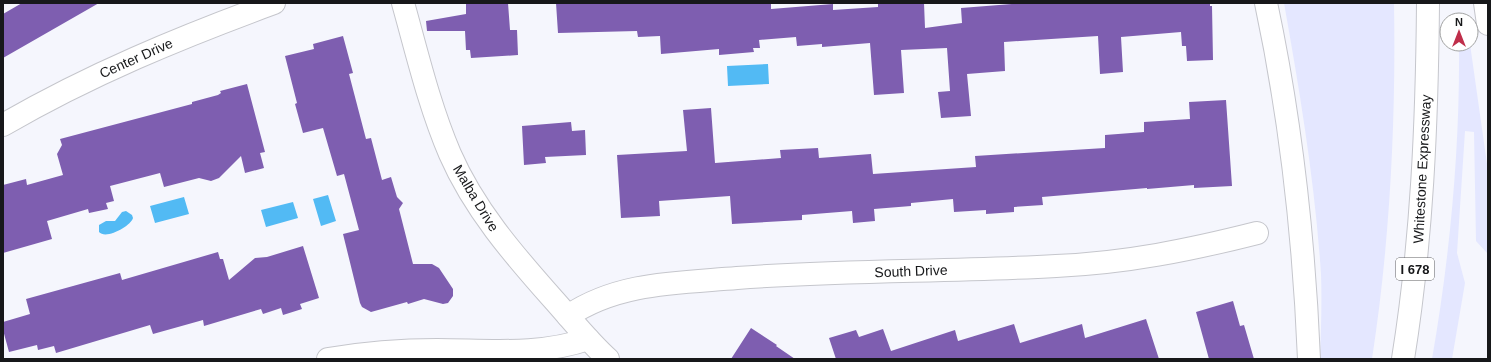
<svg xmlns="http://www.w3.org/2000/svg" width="1491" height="362" font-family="Arial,sans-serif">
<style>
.green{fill:#e4e7ff}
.water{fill:#52baf4}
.building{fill:#7e5eb0}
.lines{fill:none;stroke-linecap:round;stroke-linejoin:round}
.street-casing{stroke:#c5c6cc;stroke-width:24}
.secondary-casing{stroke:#c5c6cc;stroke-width:24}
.highway-casing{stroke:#c5c6cc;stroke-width:24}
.street{stroke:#fff;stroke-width:22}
.secondary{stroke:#fff;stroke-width:22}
.highway{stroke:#fff;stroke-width:22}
.labels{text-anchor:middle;stroke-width:4;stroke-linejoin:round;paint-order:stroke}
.shield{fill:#fff;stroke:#5d5d5f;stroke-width:1}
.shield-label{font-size:13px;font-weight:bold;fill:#17181a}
.street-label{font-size:14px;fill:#17181a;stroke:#fff}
</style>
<rect width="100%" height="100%" fill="#f5f6fd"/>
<path class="green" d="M 1284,3 L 1394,3 C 1396,122 1390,242 1372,359 L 1320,359 C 1321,331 1322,302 1321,274 C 1315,183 1300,93 1284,3 Z
M 1459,44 L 1470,44 L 1488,171 L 1488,254 L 1476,241 L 1474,132 L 1465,131 L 1457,253 L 1465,283 L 1452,359 L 1432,359 C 1450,256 1460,149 1459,44 Z"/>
<path class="water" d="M 768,64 L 769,84 L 728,86 L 727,66 Z
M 328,195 L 336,221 L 321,226 L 313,199 Z
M 184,197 L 189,214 L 155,223 L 150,206 Z
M 293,202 L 298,218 L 266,227 L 261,210 Z
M 126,211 L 132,215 L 133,218 C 131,226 106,240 99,232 L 99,225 L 106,221 L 115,221 L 122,212 Z"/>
<path class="building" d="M 22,3 L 99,3 L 3,58 L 3,14 Z
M 466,3 L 508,3 L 510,30 L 517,30 L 518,55 L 471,58 L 470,50 L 466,50 L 465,31 L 427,31 L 426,21 L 466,14 Z
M 556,3 L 771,3 L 771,9 L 833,4 L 833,10 L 878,7 L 878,3 L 924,3 L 925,28 L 962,23 L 961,8 L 1026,3 L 1210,3 L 1210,6 L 1212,6 L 1213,60 L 1187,61 L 1186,46 L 1182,46 L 1181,32 L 1121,37 L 1123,72 L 1100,74 L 1098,36 L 1004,42 L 1005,71 L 967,74 L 971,116 L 941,118 L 938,92 L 950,91 L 947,48 L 901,50 L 904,93 L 874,95 L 870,43 L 822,47 L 822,44 L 797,46 L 796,37 L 759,40 L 760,48 L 753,48 L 754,52 L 719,55 L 719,49 L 661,54 L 660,36 L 638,37 L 637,31 L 558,33 Z
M 343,36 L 353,73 L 349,74 L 366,139 L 371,138 L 382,180 L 391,177 L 397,197 L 403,203 L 399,209 L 413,264 L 432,264 L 439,268 L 453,289 L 453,296 L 448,303 L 443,304 L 424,299 L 408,304 L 407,302 L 371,312 L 362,307 L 360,303 L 343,234 L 359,230 L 344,174 L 337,176 L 323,128 L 303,133 L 295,104 L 297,103 L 285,56 L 314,49 L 313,44 Z
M 247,84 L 265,152 L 260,153 L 264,168 L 245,173 L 241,156 L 219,178 L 211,181 L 199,178 L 164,187 L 160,173 L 110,186 L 114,201 L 106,203 L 108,209 L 89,213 L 88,209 L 47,221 L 52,239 L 3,253 L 3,185 L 26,179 L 27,185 L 63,175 L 57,154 L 62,145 L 60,139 L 192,104 L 192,102 L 218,95 L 221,93 L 220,91 Z
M 1226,100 L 1232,186 L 1194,188 L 1194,185 L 1147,189 L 1147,188 L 1042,197 L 1043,205 L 1014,207 L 1014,212 L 986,214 L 986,210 L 954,212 L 953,199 L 911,203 L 911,206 L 874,209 L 875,221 L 853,223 L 852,211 L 802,215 L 802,220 L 732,224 L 730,196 L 659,201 L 660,216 L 621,218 L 617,155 L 687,151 L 683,110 L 711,108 L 715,163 L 781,158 L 780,150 L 818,148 L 819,158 L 871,154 L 873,174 L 976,167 L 975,156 L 1105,148 L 1105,135 L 1144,132 L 1144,122 L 1190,119 L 1189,102 Z
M 571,122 L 572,131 L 585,130 L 586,155 L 545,157 L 546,163 L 524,165 L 522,126 Z
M 303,246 L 319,298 L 300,304 L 302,309 L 283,315 L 281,308 L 263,314 L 261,309 L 204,326 L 203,320 L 153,334 L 150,325 L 56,353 L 54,346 L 38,350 L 37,345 L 9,352 L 3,330 L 3,322 L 30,314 L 26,299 L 120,273 L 122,280 L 218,252 L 220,259 L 223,259 L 229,280 L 255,258 L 267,257 Z
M 1233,301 L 1240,326 L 1244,325 L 1254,359 L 1209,359 L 1196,312 Z
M 1146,319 L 1159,359 L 836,359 L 829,338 L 856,330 L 859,337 L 883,329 L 891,351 L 955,330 L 958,341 L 1014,324 L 1020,343 L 1082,324 L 1085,338 Z
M 751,328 L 777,345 L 776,346 L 795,359 L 731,359 Z"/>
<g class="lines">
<g class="street-casing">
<path id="street" d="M 3,125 C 89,75 181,37 274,3
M 568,316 C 618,282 678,283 737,278 C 843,270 950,272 1056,266 C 1126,263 1190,250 1257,233
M 328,359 C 364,353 401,350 437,350 C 488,350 539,356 588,339"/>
</g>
<g class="secondary-casing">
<path id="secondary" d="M 403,3 C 417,53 429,105 450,154 C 474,209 513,254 553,299 C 571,319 588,341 608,359
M 1266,3 C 1291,120 1304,239 1309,359"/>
</g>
<g class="highway-casing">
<path id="highway" d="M 1485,3 L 1488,24
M 1403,359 C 1422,241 1427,122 1428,3"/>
</g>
<use href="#street" class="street"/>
<use href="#secondary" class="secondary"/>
<use href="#highway" class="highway"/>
</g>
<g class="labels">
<rect class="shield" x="1396" y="258" width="38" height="22" rx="3"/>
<g class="shield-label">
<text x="1415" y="274">I 678</text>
</g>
<g class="street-label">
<text transform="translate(136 58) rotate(-24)" y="5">Center Drive</text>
<text transform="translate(1422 169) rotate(-87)" y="5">Whitestone Expressway</text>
<text transform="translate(476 198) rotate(59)" y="5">Malba Drive</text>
<text transform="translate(911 271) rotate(-2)" y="5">South Drive</text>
</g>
</g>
<rect width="1491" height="362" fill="none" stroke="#17181a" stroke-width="8"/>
<g transform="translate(1459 32)"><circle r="19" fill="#ffffff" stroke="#a2a3a3"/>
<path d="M0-3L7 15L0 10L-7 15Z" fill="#bf2e4a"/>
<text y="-6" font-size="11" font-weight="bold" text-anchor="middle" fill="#17181a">N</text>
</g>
</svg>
